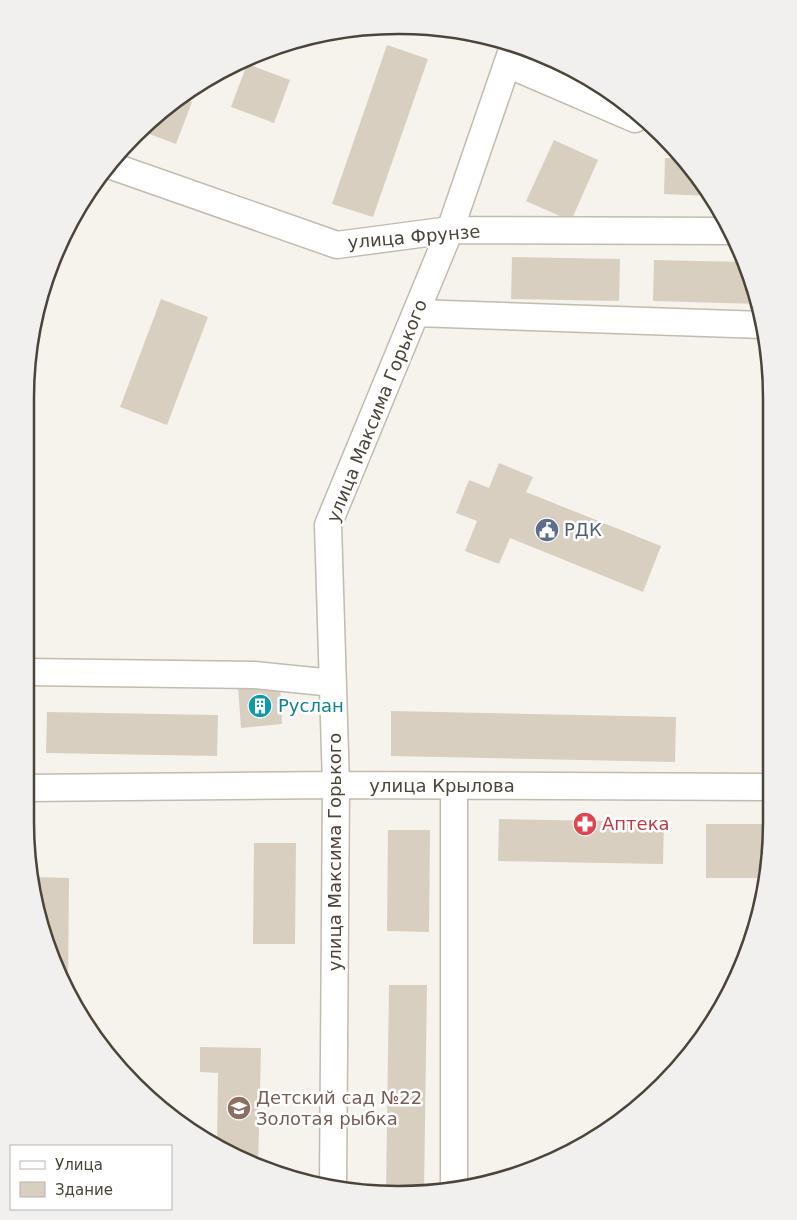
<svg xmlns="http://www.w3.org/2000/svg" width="797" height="1220" font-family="'DejaVu Sans',sans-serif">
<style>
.building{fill:#d8cfc1}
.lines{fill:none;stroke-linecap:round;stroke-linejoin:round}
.minor-casing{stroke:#c2bbae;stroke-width:29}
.minor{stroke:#fff;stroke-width:26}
.labels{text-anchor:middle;stroke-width:5;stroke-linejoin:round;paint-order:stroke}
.street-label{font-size:18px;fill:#4b4439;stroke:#fff}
.service-label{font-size:18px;fill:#4e5e75;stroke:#fff;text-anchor:start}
.culture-label{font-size:18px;fill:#0d838f;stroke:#fff;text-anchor:start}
.health-label{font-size:18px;fill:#be3a42;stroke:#fff;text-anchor:start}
.education-label{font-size:18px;fill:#785e54;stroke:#fff;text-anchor:start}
.rim{fill:none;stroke:#4b4439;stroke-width:2.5}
</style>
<rect width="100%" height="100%" fill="#f6f3ec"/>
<path class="building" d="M 387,45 L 428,59 L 373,217 L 332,204 Z
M 247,64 L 290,80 L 274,123 L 231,107 Z
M 179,97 L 192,102 L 176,144 L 141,131 L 171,102 Z
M 554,140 L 598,160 L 571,221 L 526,201 Z
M 665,158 L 683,158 L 695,171 L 710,196 L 664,194 Z
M 512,257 L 620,259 L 619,301 L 511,299 Z
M 654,260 L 744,262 L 760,304 L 653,301 Z
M 161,299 L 208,317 L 167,425 L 120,407 Z
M 499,463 L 533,477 L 526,492 L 661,546 L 643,592 L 510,538 L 499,564 L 465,551 L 477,521 L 456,513 L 469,480 L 489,488 Z
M 280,684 L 282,724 L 241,728 L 238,687 Z
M 391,711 L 676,717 L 675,762 L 391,756 Z
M 47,712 L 218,715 L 217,756 L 46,753 Z
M 499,819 L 664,822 L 663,864 L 498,861 Z
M 706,824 L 769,824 L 769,871 L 766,878 L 706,878 Z
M 388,830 L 430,830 L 429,932 L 387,931 Z
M 254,843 L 296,843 L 295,944 L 253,944 Z
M 34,877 L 69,878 L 68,988 L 45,941 Z
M 389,985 L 427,985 L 424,1191 L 386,1193 Z
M 200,1047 L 261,1048 L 258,1167 L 217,1144 L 218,1073 L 200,1072 Z"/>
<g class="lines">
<g class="minor-casing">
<path id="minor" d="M 507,64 L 635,119 L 637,112
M 109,165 L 337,245 L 450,230 L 732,231
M 416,313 L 763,325
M 26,672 L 254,675 L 333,683
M 454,786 L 454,1189
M 25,788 L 336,785 L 769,787
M 333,1185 L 336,785 L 328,525 L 450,230 L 514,44"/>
</g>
<use href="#minor" class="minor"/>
</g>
<defs>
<g id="civic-disc" transform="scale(1.25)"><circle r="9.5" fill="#5c6f8a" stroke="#fff"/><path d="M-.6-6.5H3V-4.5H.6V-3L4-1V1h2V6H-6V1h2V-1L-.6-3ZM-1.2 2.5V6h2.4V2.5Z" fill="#fff"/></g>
<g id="building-disc" transform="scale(1.25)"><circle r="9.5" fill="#0f9aa8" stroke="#fff"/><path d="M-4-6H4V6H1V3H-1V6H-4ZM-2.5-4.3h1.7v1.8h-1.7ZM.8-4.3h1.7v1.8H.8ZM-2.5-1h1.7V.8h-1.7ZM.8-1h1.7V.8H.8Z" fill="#fff"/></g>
<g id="pharmacy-disc" transform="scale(1.25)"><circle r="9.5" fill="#e0444e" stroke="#fff"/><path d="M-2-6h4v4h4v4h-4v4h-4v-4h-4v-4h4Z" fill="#fff"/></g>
<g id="school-disc" transform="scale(1.25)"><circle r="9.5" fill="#8d6e63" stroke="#fff"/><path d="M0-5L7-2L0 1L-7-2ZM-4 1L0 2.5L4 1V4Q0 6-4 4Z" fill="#fff"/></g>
</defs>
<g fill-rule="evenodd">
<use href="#civic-disc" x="547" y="530"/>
<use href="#building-disc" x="260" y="706"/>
<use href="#pharmacy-disc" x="585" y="824"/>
<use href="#school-disc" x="239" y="1108"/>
</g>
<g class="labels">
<g class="street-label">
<text transform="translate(414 237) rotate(-5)" y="6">улица Фрунзе</text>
<text transform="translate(377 411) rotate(-68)" y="6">улица Максима Горького</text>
<text x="442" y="792">улица Крылова</text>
<text transform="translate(335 852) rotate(-90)" y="6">улица Максима Горького</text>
</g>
<g class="service-label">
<text x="564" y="536">РДК</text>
</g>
<g class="culture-label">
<text x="278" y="712">Руслан</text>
</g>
<g class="health-label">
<text x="602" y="830">Аптека</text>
</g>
<g class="education-label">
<text x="256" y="1104">Детский сад №22<tspan x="256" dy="21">Золотая рыбка</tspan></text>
</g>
</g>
<path d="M0 0H797V1220H0ZM398 34H399A364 364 0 0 1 763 398V822A364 364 0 0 1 399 1186H398A364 364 0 0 1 34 822V398A364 364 0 0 1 398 34Z" fill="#f1f0ef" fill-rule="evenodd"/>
<path class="rim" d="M398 34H399A364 364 0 0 1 763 398V822A364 364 0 0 1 399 1186H398A364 364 0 0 1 34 822V398A364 364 0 0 1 398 34Z"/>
<rect x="10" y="1145" width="162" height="65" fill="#ffffff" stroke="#b7b4b0"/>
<rect x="20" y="1161" width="25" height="8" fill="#ffffff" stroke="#b7b4b0"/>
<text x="55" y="1170" font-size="15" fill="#4b4439">Улица</text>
<rect x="20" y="1182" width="25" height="15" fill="#d8cfc1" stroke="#b7b4b0"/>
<text x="55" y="1195" font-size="15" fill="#4b4439">Здание</text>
</svg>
